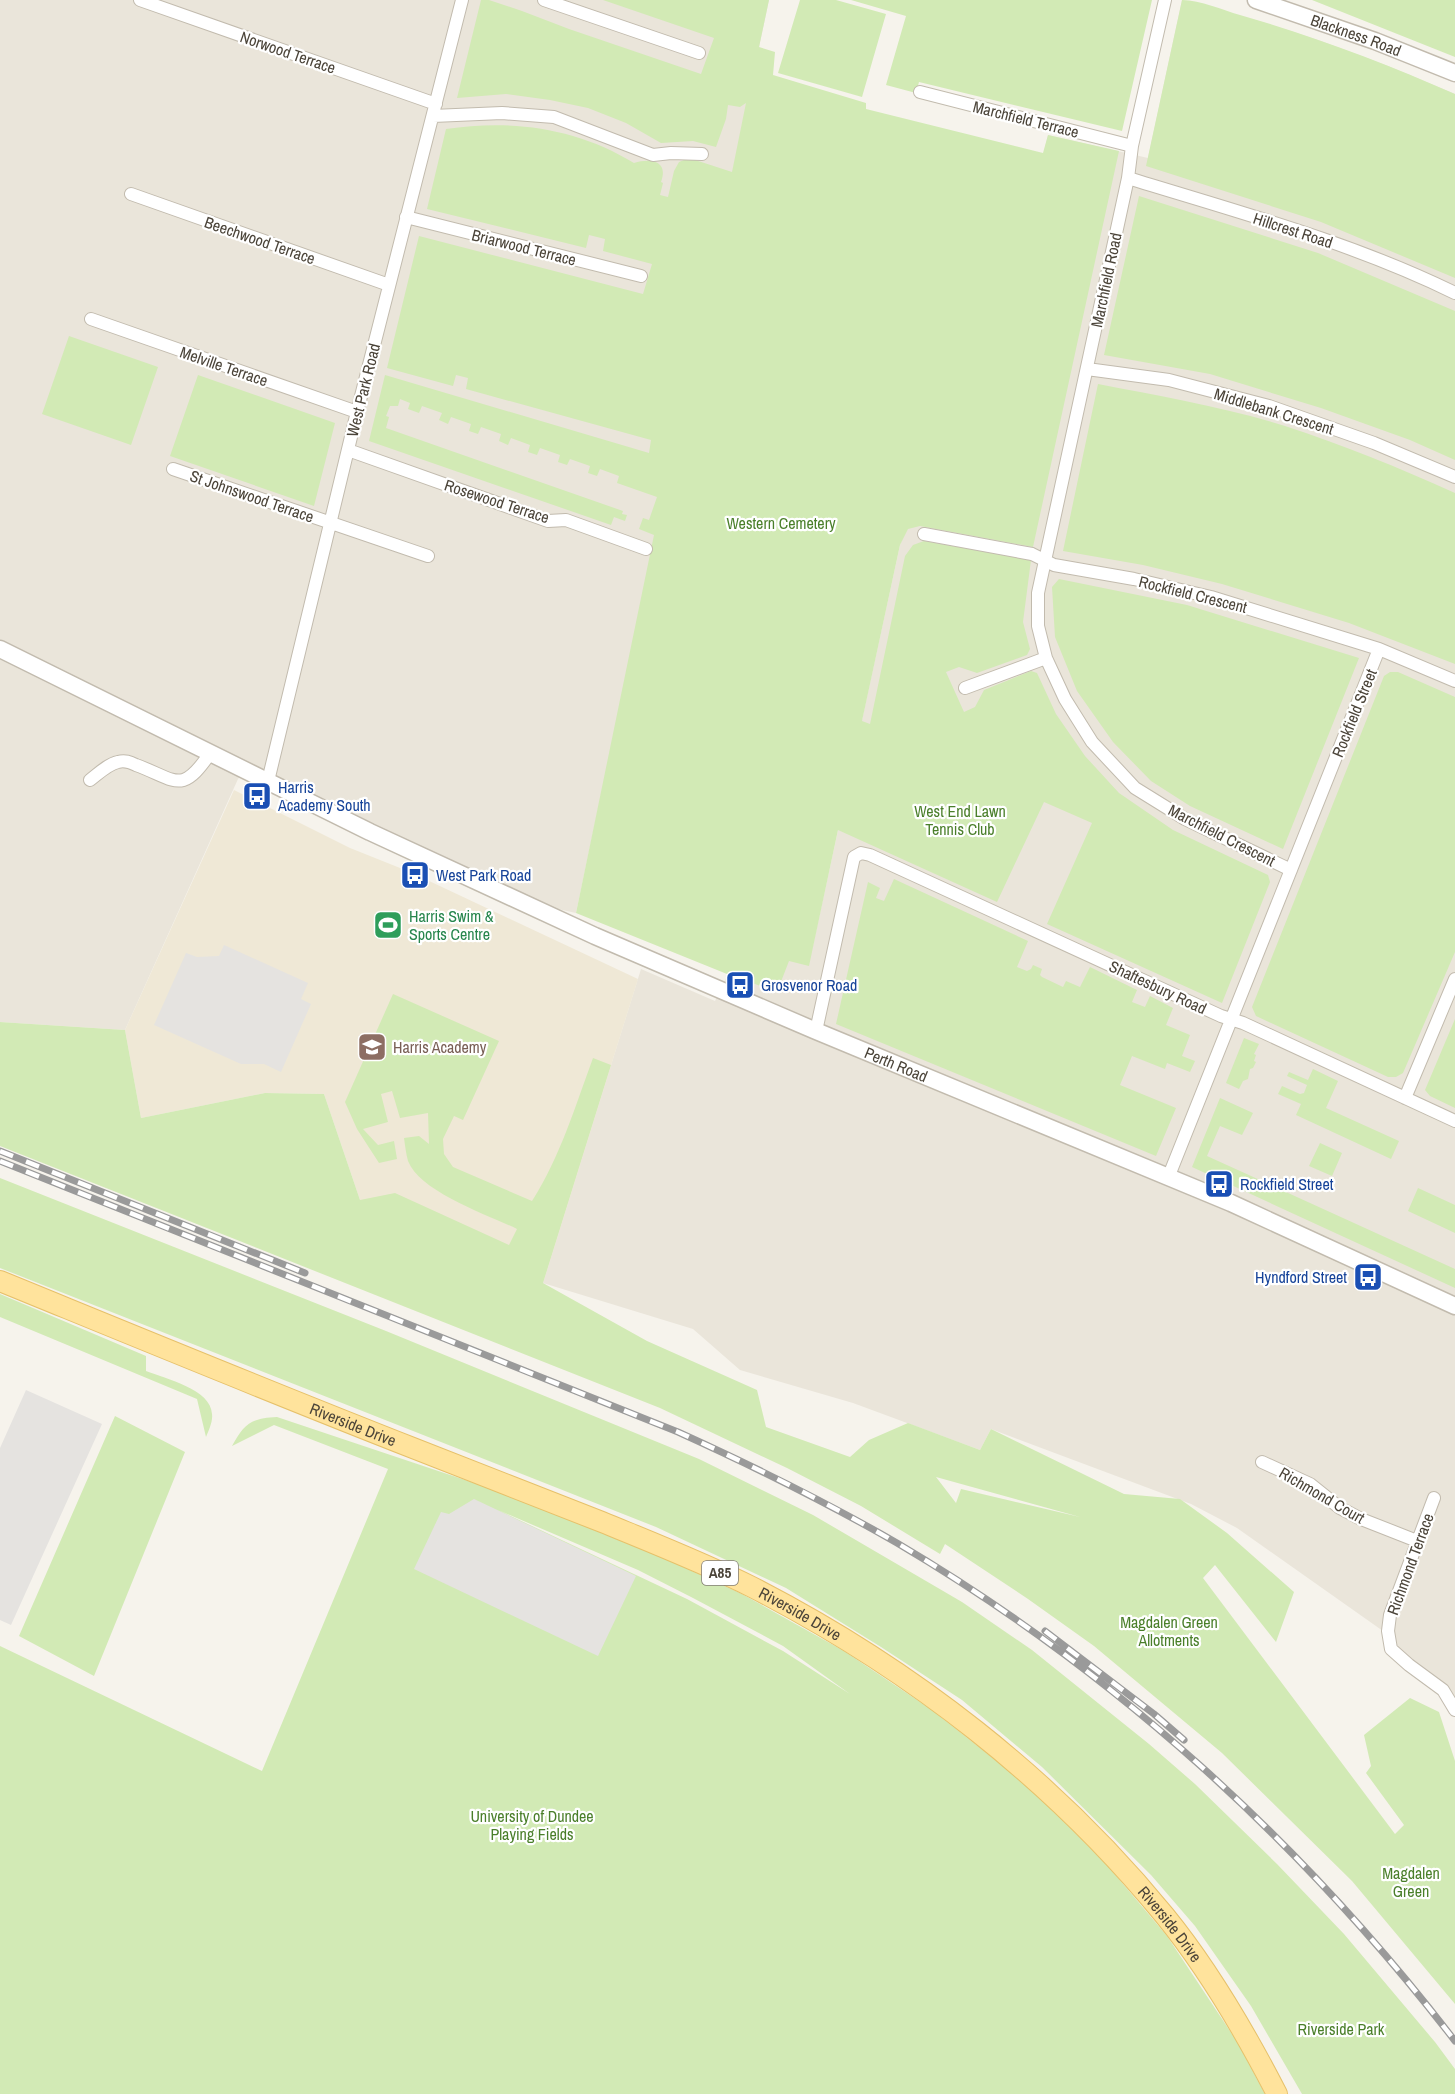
<svg xmlns="http://www.w3.org/2000/svg" width="1455" height="2094" font-family="'Archivo Narrow',sans-serif">
<style>
.residential{fill:#eae5da}
.education{fill:#efe8d6}
.green{fill:#d2eab5;fill-rule:evenodd}
.parking{fill:#e5e3e0}
.lines{fill:none;stroke-linecap:round;stroke-linejoin:round}
.minor-casing{stroke:#c2bbae;stroke-width:14}
.tertiary-casing{stroke:#c2bbae;stroke-width:19}
.primary-casing{stroke:#e6c16a;stroke-width:22}
.minor{stroke:#fff;stroke-width:12}
.tertiary{stroke:#fff;stroke-width:16}
.primary{stroke:#ffe39c;stroke-width:20}
.rail-casing{stroke:#9a9a9a;stroke-width:7}
.rail{stroke:#fff;stroke-width:4.5;stroke-dasharray:14;stroke-linecap:butt}
.labels{text-anchor:middle;stroke-width:4.5;stroke-linejoin:round;paint-order:stroke}
.shield{fill:#fff;stroke:#817c74;stroke-width:1.5}
.shield-label{font-size:15px;font-weight:bold;fill:#4b4439}
.street-label{font-size:16px;fill:#4b4439;stroke:#fff}
.park-label{font-size:16px;fill:#4a7f2a;stroke:#fff}
.transit-label{font-size:16px;fill:#164399;stroke:#fff;text-anchor:start}
.leisure-label{font-size:16px;fill:#27864d;stroke:#fff;text-anchor:start}
.education-label{font-size:16px;fill:#785e54;stroke:#fff;text-anchor:start}
</style>
<rect width="100%" height="100%" fill="#f6f3ec"/>
<path class="residential" d="M 0,0 L 769,0 L 576,913 L 517,900 L 245,769 L 238,779 L 125,1030 L 0,1022 Z
M 1182,0 L 1262,22 L 1321,41 L 1388,66 L 1455,94 L 1455,1710 L 1409,1665 L 1383,1631 L 1237,1528 L 1191,1504 L 991,1429 L 980,1450 L 853,1403 L 740,1370 L 693,1329 L 543,1283 L 641,969 L 715,1001 L 737,955 L 812,950 L 900,545 L 1039,172 L 1048,135 L 1148,158 Z"/>
<path class="education" d="M 234,790 L 350,848 L 410,872 L 638,979 L 543,1283 L 360,1200 L 324,1094 L 265,1093 L 141,1118 L 125,1030 Z"/>
<path class="green" d="M 481,0 L 489,0 L 522,11 L 569,29 L 701,74 L 714,38 L 603,0 L 769,0 L 759,47 L 775,52 L 773,75 L 866,103 L 866,109 L 1043,153 L 1048,135 L 1119,151 L 1033,547 L 920,526 L 908,529 L 900,545 L 862,721 L 870,724 L 905,556 L 913,545 L 924,541 L 1031,560 L 1023,622 L 1030,649 L 1027,655 L 977,673 L 959,667 L 946,672 L 964,712 L 975,707 L 984,690 L 1031,671 L 1037,673 L 1056,714 L 1085,756 L 1119,793 L 1173,830 L 1268,875 L 1270,882 L 1222,1003 L 1047,924 L 1092,823 L 1044,802 L 997,902 L 838,830 L 809,966 L 789,961 L 777,992 L 727,974 L 576,913 L 654,535 L 639,529 L 643,518 L 649,520 L 657,497 L 617,483 L 619,476 L 600,469 L 597,476 L 588,473 L 590,466 L 570,459 L 567,465 L 558,462 L 560,455 L 540,448 L 537,455 L 528,452 L 530,445 L 511,438 L 508,445 L 499,441 L 501,434 L 481,427 L 478,434 L 469,431 L 471,424 L 451,417 L 448,424 L 439,420 L 442,413 L 422,406 L 419,413 L 408,409 L 410,403 L 400,399 L 398,406 L 390,406 L 386,416 L 389,417 L 386,428 L 623,511 L 622,514 L 627,515 L 625,521 L 614,517 L 611,525 L 369,441 L 385,375 L 649,453 L 651,440 L 466,389 L 468,378 L 456,375 L 453,386 L 387,368 L 419,236 L 643,294 L 652,264 L 603,251 L 605,239 L 589,235 L 586,248 L 427,209 L 446,129 C 512,119 577,128 634,163 C 650,158 669,160 661,182 L 663,183 L 660,195 L 668,197 L 674,171 L 679,162 L 689,158 L 732,172 L 746,103 L 740,107 L 728,105 L 726,119 L 716,147 L 693,141 L 661,143 L 626,123 L 588,108 L 550,100 L 506,94 L 457,98 Z
M 800,0 L 836,0 L 886,14 L 862,97 L 778,73 Z
M 851,0 L 1152,0 L 1122,131 L 919,82 L 916,93 L 886,85 L 906,16 Z
M 1182,0 C 1201,0 1222,10 1240,15 C 1313,36 1385,63 1455,94 L 1455,278 L 1321,222 L 1146,166 Z
M 1312,0 L 1455,0 L 1455,57 Z
M 1139,196 L 1318,253 L 1455,311 L 1455,460 L 1410,440 L 1321,408 L 1210,374 L 1104,355 Z
M 69,336 L 158,367 L 131,445 L 42,414 Z
M 198,375 L 335,423 L 314,506 L 170,456 Z
M 1098,384 C 1160,396 1224,407 1285,426 C 1343,445 1400,468 1455,493 L 1455,664 L 1349,623 L 1222,584 L 1143,565 L 1063,551 Z
M 1059,579 L 1187,605 L 1359,658 L 1283,849 L 1190,806 L 1151,781 L 1113,742 L 1077,691 L 1055,637 L 1052,587 Z
M 1390,672 L 1398,672 L 1455,697 L 1455,952 L 1403,1073 L 1396,1077 L 1388,1077 L 1256,1016 L 1252,1007 L 1384,676 Z
M 894,879 L 1028,941 L 1017,967 L 1027,971 L 1031,969 L 1033,965 L 1042,969 L 1040,975 L 1042,977 L 1063,987 L 1066,981 L 1080,987 L 1090,967 L 1137,990 L 1132,1002 L 1145,1007 L 1150,996 L 1173,1008 L 1166,1025 L 1190,1035 L 1182,1056 L 1195,1061 L 1190,1072 L 1167,1063 L 1165,1069 L 1132,1056 L 1120,1085 L 1176,1108 L 1156,1156 L 836,1024 L 868,882 L 880,888 L 876,898 L 884,901 Z
M 393,994 L 499,1041 L 463,1120 L 454,1116 L 443,1139 L 444,1154 L 453,1167 L 532,1201 C 560,1157 575,1107 593,1058 L 611,1065 L 543,1283 L 647,1341 L 757,1390 L 766,1427 L 850,1457 L 869,1440 L 908,1423 L 980,1450 L 991,1429 L 1124,1494 L 1180,1499 L 1227,1533 L 1294,1592 L 1276,1642 L 1215,1565 L 1203,1578 L 1395,1834 L 1404,1825 L 1366,1773 L 1371,1766 L 1364,1735 L 1410,1698 L 1439,1712 L 1455,1761 L 1455,2004 L 1352,1881 L 1222,1753 L 1094,1646 L 1028,1599 L 945,1544 L 940,1554 L 861,1506 L 787,1468 L 660,1408 L 0,1146 L 0,1022 L 125,1030 L 141,1118 L 265,1093 L 324,1094 L 360,1200 L 395,1193 L 509,1245 L 517,1229 C 488,1215 420,1192 408,1161 C 406,1154 405,1145 404,1138 L 419,1136 L 429,1144 L 428,1113 L 400,1118 L 392,1091 L 381,1094 L 388,1122 L 363,1129 L 378,1145 L 394,1141 L 397,1159 L 379,1163 L 357,1129 L 345,1102 ZM 936,1477 L 1080,1517 L 961,1489 L 956,1503 Z
M 1455,1019 L 1455,1108 L 1430,1096 L 1425,1090 Z
M 1244,1038 L 1259,1044 L 1254,1054 L 1256,1055 L 1254,1061 L 1256,1062 L 1253,1068 L 1250,1069 L 1248,1079 L 1243,1081 L 1239,1089 L 1226,1083 Z
M 1313,1069 L 1338,1081 L 1326,1108 L 1399,1141 L 1391,1159 L 1296,1115 L 1301,1104 L 1278,1094 L 1282,1086 L 1300,1094 L 1304,1093 L 1307,1085 L 1287,1076 L 1289,1072 L 1308,1080 Z
M 1220,1098 L 1253,1113 L 1242,1135 L 1220,1126 L 1207,1156 L 1455,1269 L 1455,1288 L 1192,1167 Z
M 1320,1143 L 1342,1153 L 1332,1176 L 1309,1166 Z
M 0,1178 L 386,1331 L 699,1459 L 813,1515 L 962,1602 L 1032,1650 L 1149,1744 L 1195,1784 L 1277,1864 L 1344,1934 L 1435,2042 L 1455,2069 L 1455,2094 L 1302,2094 L 1251,2006 L 1195,1926 L 1151,1875 L 1042,1767 L 962,1700 L 881,1647 L 786,1588 L 656,1527 L 0,1268 Z
M 1418,1188 L 1455,1205 L 1455,1233 L 1408,1211 Z
M 0,1294 L 146,1356 L 146,1371 C 166,1379 211,1389 212,1414 C 213,1421 209,1430 206,1437 L 197,1399 L 0,1317 Z
M 115,1416 L 185,1452 L 94,1676 L 19,1636 Z
M 277,1417 L 498,1491 L 668,1560 L 742,1594 L 844,1651 L 932,1710 L 1032,1789 L 1107,1865 L 1167,1936 L 1238,2043 L 1265,2094 L 0,2094 L 0,1646 L 262,1771 L 388,1469 L 274,1425 L 232,1446 C 244,1424 251,1418 277,1417 ZM 498,1510 L 638,1570 L 693,1598 L 783,1646 L 850,1694 L 783,1651 L 687,1599 Z"/>
<path class="parking" d="M 224,945 L 308,983 L 301,999 L 311,1004 L 281,1072 L 264,1064 L 241,1064 L 154,1025 L 186,953 L 197,957 L 219,956 Z
M 26,1390 L 102,1424 L 11,1625 L 0,1620 L 0,1448 Z
M 474,1499 L 636,1576 L 598,1656 L 414,1569 L 441,1512 L 449,1514 Z"/>
<g class="lines">
<g class="minor-casing">
<path id="minor" d="M 140,0 L 436,104
M 544,0 L 699,53
M 1165,0 L 1132,146 L 1128,178 L 1038,593 L 1038,626 L 1046,658 L 1065,699 L 1092,742 L 1135,788 L 1185,819 L 1291,870
M 920,92 L 1132,146
M 433,116 L 502,113 L 554,117 L 653,155 L 671,153 L 702,154
M 1128,178 C 1238,212 1351,242 1455,293
M 131,194 L 389,285
M 406,217 L 641,276
M 91,319 L 357,412
M 1087,369 L 1169,380 L 1269,406 L 1374,443 L 1455,477
M 348,450 L 548,521 L 566,520 L 646,549
M 173,469 L 428,556
M 924,534 L 1032,554 L 1054,565 L 1134,579 L 1211,597 L 1379,649 L 1455,681
M 965,688 L 1046,658
M 90,780 C 98,774 108,764 118,762 C 125,760 130,762 136,765 C 177,780 181,796 211,752
M 268,781 L 357,412 L 462,0
M 816,1031 L 854,857 L 861,853 L 870,855 L 1221,1016 L 1243,1023 L 1455,1121
M 1405,1098 L 1455,979
M 1168,1178 L 1379,649
M 1262,1462 L 1310,1484 L 1340,1508 L 1361,1519 L 1417,1541
M 1434,1498 L 1390,1615 L 1388,1631 L 1391,1649 L 1409,1665 L 1443,1690 L 1455,1710"/>
</g>
<g class="tertiary-casing">
<g id="tertiary">
<path id="s1" d="M 1256,0 L 1375,41 L 1455,73"/>
<path id="s2" d="M 0,649 L 370,832 L 595,936 L 816,1031 L 1231,1203 L 1455,1306"/>
</g>
</g>
<g class="primary-casing">
<g id="primary">
<path id="s3" d="M 0,1281 C 137,1337 275,1394 413,1448 C 476,1473 539,1497 602,1522 C 653,1543 704,1563 752,1587 C 910,1668 1053,1779 1165,1916 C 1209,1970 1245,2032 1277,2094"/>
</g>
</g>
<use href="#minor" class="minor"/>
<use href="#tertiary" class="tertiary"/>
<use href="#primary" class="primary"/>
<g class="rail-casing">
<path id="rail" d="M 0,1151 L 305,1273
M 0,1161 L 678,1432 C 753,1466 826,1502 897,1543 C 1114,1671 1302,1842 1455,2041
M 1045,1631 L 1154,1714 L 1184,1740"/>
</g>
<use href="#rail" class="rail"/>
</g>
<defs>
<g id="bus-square" transform="scale(1.5)"><rect x="-9" y="-9" width="18" height="18" rx="4" fill="#1a4fb4" stroke="#fff"/><path d="M-5-6H5V4H4V6H2V4H-2V6H-4V4H-5ZM-3.5-4V0h7V-4ZM-3.5 1.2v1.5H-2V1.2ZM2 1.2v1.5H3.5V1.2Z" fill="#fff"/></g>
<g id="stadium-square" transform="scale(1.5)"><rect x="-9" y="-9" width="18" height="18" rx="4" fill="#2e9e5b" stroke="#fff"/><path d="M0-5a6.5 5 0 1 0 0 10a6.5 5 0 1 0 0-10ZM-3.5-1.8h7v3.6h-7Z" fill="#fff"/></g>
<g id="school-square" transform="scale(1.5)"><rect x="-9" y="-9" width="18" height="18" rx="4" fill="#8d6e63" stroke="#fff"/><path d="M0-5L7-2L0 1L-7-2ZM-4 1L0 2.5L4 1V4Q0 6-4 4Z" fill="#fff"/></g>
</defs>
<g fill-rule="evenodd">
<use href="#bus-square" x="257" y="796"/>
<use href="#bus-square" x="415" y="875"/>
<use href="#stadium-square" x="388" y="925"/>
<use href="#bus-square" x="740" y="985"/>
<use href="#school-square" x="372" y="1047"/>
<use href="#bus-square" x="1219" y="1184"/>
<use href="#bus-square" x="1368" y="1277"/>
</g>
<g class="labels">
<rect class="shield" x="702" y="1561" width="36" height="24" rx="4.5"/>
<g class="shield-label">
<text x="720" y="1578">A85</text>
</g>
<g class="street-label">
<text dy="6" stroke="none"><textPath href="#s1" startOffset="106">Blackness Road</textPath></text>
<text transform="translate(288 52) rotate(19)" y="6">Norwood Terrace</text>
<text transform="translate(1026 119) rotate(14)" y="6">Marchfield Terrace</text>
<text transform="translate(1293 230) rotate(18)" y="6">Hillcrest Road</text>
<text transform="translate(260 240) rotate(19)" y="6">Beechwood Terrace</text>
<text transform="translate(524 247) rotate(14)" y="6">Briarwood Terrace</text>
<text transform="translate(1106 280) rotate(-78)" y="6">Marchfield Road</text>
<text transform="translate(224 366) rotate(19)" y="6">Melville Terrace</text>
<text transform="translate(363 390) rotate(-76)" y="6">West Park Road</text>
<text transform="translate(1274 411) rotate(17)" y="6">Middlebank Crescent</text>
<text transform="translate(252 496) rotate(19)" y="6">St Johnswood Terrace</text>
<text transform="translate(497 501) rotate(18)" y="6">Rosewood Terrace</text>
<text transform="translate(1193 594) rotate(14)" y="6">Rockfield Crescent</text>
<text transform="translate(1354 713) rotate(-68)" y="6">Rockfield Street</text>
<text transform="translate(1222 835) rotate(27)" y="6">Marchfield Crescent</text>
<text transform="translate(1158 987) rotate(25)" y="6">Shaftesbury Road</text>
<text dy="6" stroke="none"><textPath href="#s2" startOffset="988">Perth Road</textPath></text>
<text dy="6" stroke="none"><textPath href="#s3" startOffset="381">Riverside Drive</textPath></text>
<text transform="translate(1322 1495) rotate(30)" y="6">Richmond Court</text>
<text transform="translate(1410 1564) rotate(-70)" y="6">Richmond Terrace</text>
<text dy="6" stroke="none"><textPath href="#s3" startOffset="867">Riverside Drive</textPath></text>
<text dy="6" stroke="none"><textPath href="#s3" startOffset="1353">Riverside Drive</textPath></text>
</g>
<g class="park-label">
<text x="781" y="529">Western Cemetery</text>
<text x="960" y="817">West End Lawn<tspan x="960" dy="18">Tennis Club</tspan></text>
<text x="1169" y="1628">Magdalen Green<tspan x="1169" dy="18">Allotments</tspan></text>
<text x="532" y="1822">University of Dundee<tspan x="532" dy="18">Playing Fields</tspan></text>
<text x="1411" y="1879">Magdalen<tspan x="1411" dy="18">Green</tspan></text>
<text x="1341" y="2035">Riverside Park</text>
</g>
<g class="transit-label">
<text x="278" y="793">Harris<tspan x="278" dy="18">Academy South</tspan></text>
<text x="436" y="881">West Park Road</text>
<text x="761" y="991">Grosvenor Road</text>
<text x="1240" y="1190">Rockfield Street</text>
<text x="1347" y="1283" text-anchor="end">Hyndford Street</text>
</g>
<g class="leisure-label">
<text x="409" y="922">Harris Swim &amp;<tspan x="409" dy="18">Sports Centre</tspan></text>
</g>
<g class="education-label">
<text x="393" y="1053">Harris Academy</text>
</g>
</g>
</svg>
